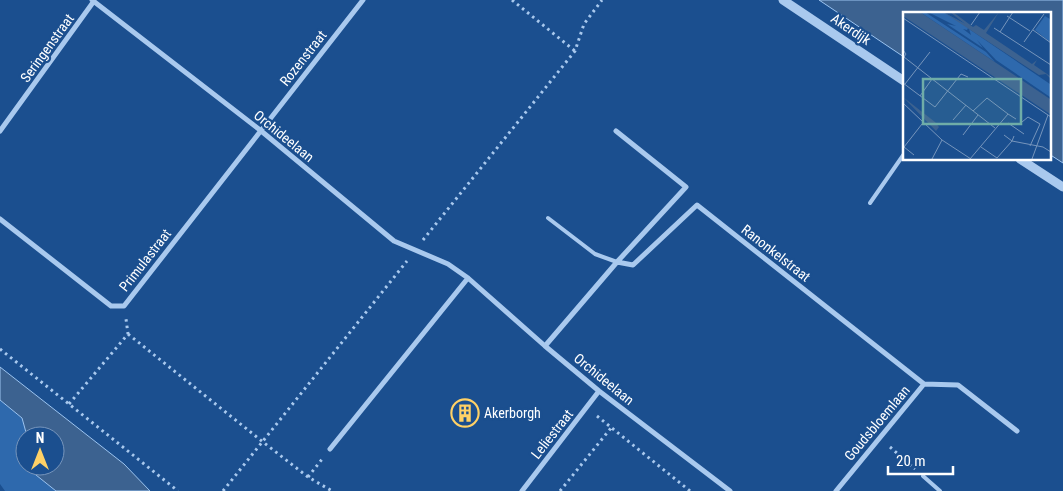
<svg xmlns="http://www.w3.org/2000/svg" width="1063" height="491" font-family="'Roboto Condensed',sans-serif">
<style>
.green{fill:#2e69ad}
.water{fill:#3c6290;stroke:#9cc4f0}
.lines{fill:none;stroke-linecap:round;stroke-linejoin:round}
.path{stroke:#a9c9ee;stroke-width:3;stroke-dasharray:2.5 4;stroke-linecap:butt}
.service{stroke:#a9c9ee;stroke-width:4}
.minor{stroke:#a9c9ee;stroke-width:5}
.tertiary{stroke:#a9c9ee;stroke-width:9}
.labels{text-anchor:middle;stroke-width:4.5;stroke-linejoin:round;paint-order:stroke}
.street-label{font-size:14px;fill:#fff;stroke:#1b4f8f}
.poi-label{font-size:14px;fill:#fff;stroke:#1b4f8f;text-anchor:start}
.inset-road{fill:none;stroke:#7695bc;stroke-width:1}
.view{fill:#6fada8;fill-opacity:0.15;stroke:#6fada8;stroke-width:2.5}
.inset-edge{fill:none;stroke:#fff;stroke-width:2.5}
</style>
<rect width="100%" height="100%" fill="#1b4f8f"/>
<path class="green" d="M 0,400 L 22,418 L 27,436 L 25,436 L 25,466 L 56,491 L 5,491 L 0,484 Z"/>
<path class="water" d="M 819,0 L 1063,0 L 1063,163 L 1049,154 L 1049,14 L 904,14 L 904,57 Z
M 0,367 L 124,464 L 150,491 L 56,491 L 26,467 L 27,466 L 55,466 L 55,436 L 27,436 L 22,418 L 0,400 Z"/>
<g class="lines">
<path class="path" d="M 512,0 L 575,51
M 423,240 L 575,51 L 584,24 L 602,0
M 128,334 L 263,442 L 308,477 L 332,491
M 0,349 L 178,491
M 69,404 L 128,334 L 126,319
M 597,416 L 690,491
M 890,447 L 915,469
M 308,477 L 323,458
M 223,491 L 407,261
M 560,491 L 611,428"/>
<path class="service" d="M 870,203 L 904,154
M 548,218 L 595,254 L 617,262
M 923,476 L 940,491"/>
<path class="minor" d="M 92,0 L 260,130 L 394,241 L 448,264 L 468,278 L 545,346 L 599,391 L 730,491
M 0,131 L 94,1
M 616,131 L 686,187 L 617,262
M 0,219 L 111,306 L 124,306 L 363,0
M 545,346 L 617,262 L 633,265 L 697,205 L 924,384
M 330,449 L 468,278
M 522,491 L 599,391
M 836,491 L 924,384 L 958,385 L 1017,431"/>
<path class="tertiary" d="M 783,0 L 904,81
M 1020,159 L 1063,187"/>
</g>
<defs>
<g id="building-ring" transform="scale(1.4375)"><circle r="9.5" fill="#1b4f8f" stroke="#ffd166" stroke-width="1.5"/><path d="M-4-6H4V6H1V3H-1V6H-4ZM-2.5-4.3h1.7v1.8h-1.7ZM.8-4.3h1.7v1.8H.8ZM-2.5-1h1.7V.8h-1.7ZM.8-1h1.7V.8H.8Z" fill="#ffd166"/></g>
</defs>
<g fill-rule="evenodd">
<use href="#building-ring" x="465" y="413"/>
</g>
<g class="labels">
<g class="street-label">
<text transform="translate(851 29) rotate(34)" y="5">Akerdijk</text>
<text transform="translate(47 48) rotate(-54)" y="5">Seringenstraat</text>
<text transform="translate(303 58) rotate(-52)" y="5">Rozenstraat</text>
<text transform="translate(284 136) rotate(39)" y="5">Orchideelaan</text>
<text transform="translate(776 253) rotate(38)" y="5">Ranonkelstraat</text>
<text transform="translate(145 260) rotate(-52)" y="5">Primulastraat</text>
<text transform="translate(604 379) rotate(39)" y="5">Orchideelaan</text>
<text transform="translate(877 423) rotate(-50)" y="5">Goudsbloemlaan</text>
<text transform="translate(552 434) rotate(-52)" y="5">Leliestraat</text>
</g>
<g class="poi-label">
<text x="484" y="418">Akerborgh</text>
</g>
</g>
<g transform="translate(903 12)">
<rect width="148" height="148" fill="#1b4f8f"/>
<path d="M 17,0 L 22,0 L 83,40 L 92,50 ZM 25,0 L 40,0 L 66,14 L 64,18 L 60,17 L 68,23 L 66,17 L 147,72 L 147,85 L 93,48 L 74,28 L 80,36 L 44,12 L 53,14 ZM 142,4 L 147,7 L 147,30 L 132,18 Z" fill="#2e69ad"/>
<path d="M 0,0 L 17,0 L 147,87 L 147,102 L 0,4 ZM 40,0 L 62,12 L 47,0 L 50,0 L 70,15 L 73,13 L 81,18 L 96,0 L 83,21 L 129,52 L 134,48 L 131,53 L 147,64 L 147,66 L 143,62 L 136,63 ZM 0,85 L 32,110 L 36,115 L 33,119 Z" fill="#3c6290"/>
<path class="inset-road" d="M 104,4 L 127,19M 0,6 L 148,105M 68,13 L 77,0M 91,16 L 148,53M 130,18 L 148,31M 97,20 L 110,0M 121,30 L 141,2M 0,38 L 3,42 L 1,45 L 92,116M 0,71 L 32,95 L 58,62 L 65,65M 2,72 L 27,40M 17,84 L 29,67M 0,91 L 39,128 L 68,147M 70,99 L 84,86 L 105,102M 50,108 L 63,93M 119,110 L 125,105 L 137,112 L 127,134M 105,111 L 121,122M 60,123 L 75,103M 101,123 L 109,129 L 111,124M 78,135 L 94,146 L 109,129 L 140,135 L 148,140M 11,143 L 1,135 L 19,112M 29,147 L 39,128M 67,147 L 105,102 L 113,107M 129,147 L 145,103"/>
<path class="view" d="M 20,67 L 118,67 L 118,112 L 20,112 Z"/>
<rect width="148" height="148" class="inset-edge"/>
</g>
<g transform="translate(40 451)"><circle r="24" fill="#1b4f8f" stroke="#7695bc"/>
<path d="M0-4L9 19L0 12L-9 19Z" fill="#ffd166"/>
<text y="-8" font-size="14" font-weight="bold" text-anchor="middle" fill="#ffffff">N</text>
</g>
<path d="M888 466v8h65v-8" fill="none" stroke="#ffffff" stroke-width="2.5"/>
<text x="896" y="466" font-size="15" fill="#ffffff" stroke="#1b4f8f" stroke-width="4" paint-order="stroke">20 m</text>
</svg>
